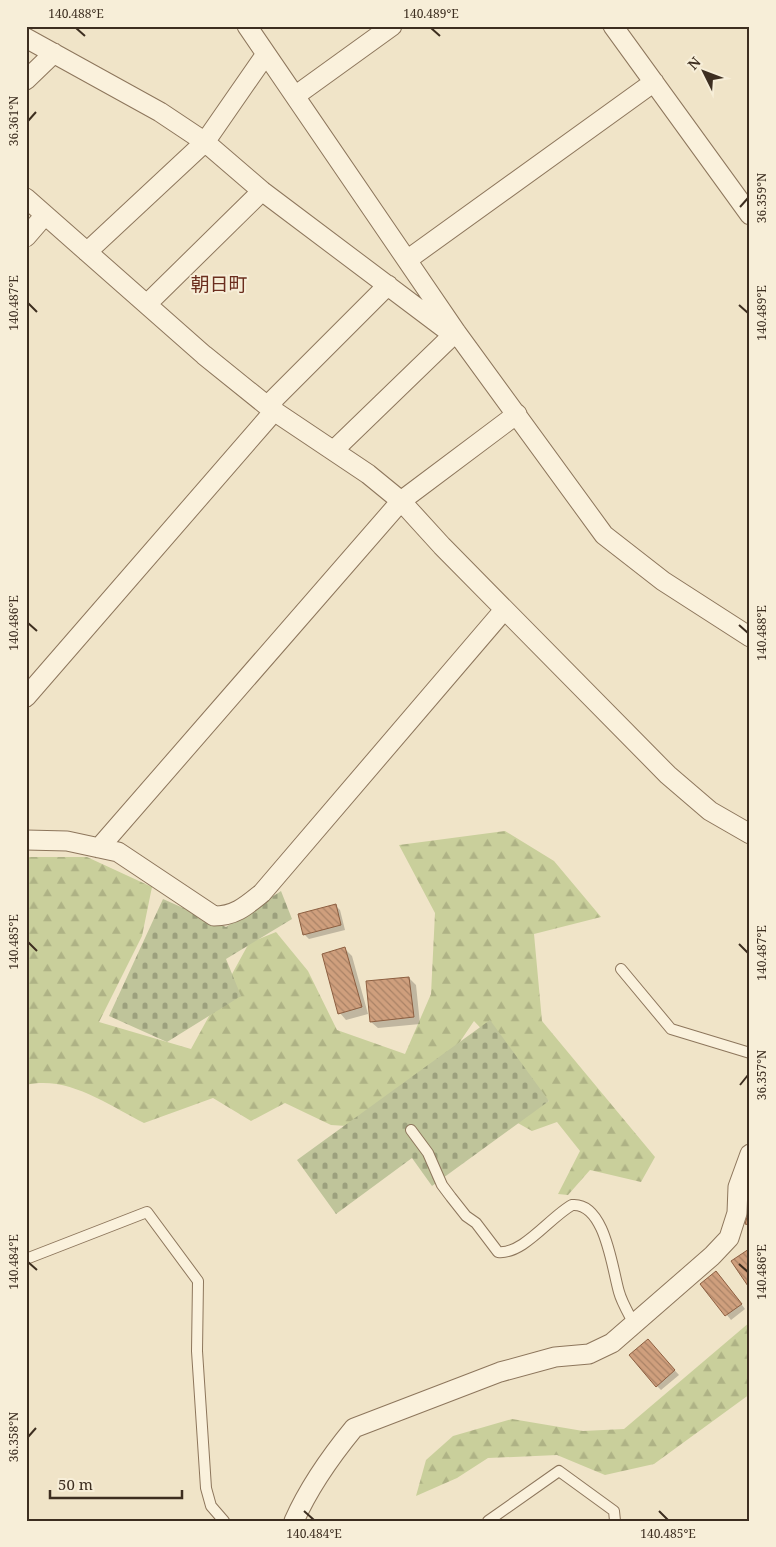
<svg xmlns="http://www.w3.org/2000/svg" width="776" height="1547" font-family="'Noto Serif','Noto Sans JP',serif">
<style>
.forest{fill:url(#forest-firs)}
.cemetery{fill:url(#cemetery-stones)}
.shadow{fill:#0003}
.building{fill:url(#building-back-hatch);stroke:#8d5f41}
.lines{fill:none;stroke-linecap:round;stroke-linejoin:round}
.service-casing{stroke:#8d765c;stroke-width:12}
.minor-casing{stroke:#8d765c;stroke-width:21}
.service{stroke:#faf1dc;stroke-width:10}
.minor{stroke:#faf1dc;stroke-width:19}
.ticks{fill:none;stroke:#3d2e20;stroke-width:2}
.labels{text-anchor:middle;stroke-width:4;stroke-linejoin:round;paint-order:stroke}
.quarter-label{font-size:19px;fill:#6b2e1e;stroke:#f7eed8}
.neatline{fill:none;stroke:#3d2e20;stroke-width:2}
.ticks-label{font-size:12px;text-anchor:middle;fill:#3d2e20}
</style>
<defs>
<pattern id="forest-firs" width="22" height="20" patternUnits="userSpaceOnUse" patternTransform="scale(1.25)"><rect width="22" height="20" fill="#c9cf9b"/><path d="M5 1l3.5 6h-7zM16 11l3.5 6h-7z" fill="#aeb285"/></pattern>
<pattern id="cemetery-stones" width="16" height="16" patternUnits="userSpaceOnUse" patternTransform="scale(1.25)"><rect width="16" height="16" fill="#bfc49a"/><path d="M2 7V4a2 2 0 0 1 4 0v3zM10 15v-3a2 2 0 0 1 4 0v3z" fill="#9ca07d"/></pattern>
<pattern id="building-back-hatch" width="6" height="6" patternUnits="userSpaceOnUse" patternTransform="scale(1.25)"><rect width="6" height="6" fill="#cf9f7d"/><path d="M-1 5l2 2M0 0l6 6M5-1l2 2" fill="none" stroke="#a98266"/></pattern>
</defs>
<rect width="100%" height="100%" fill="#f0e4c8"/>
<path class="forest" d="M 505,831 L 554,861 L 601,917 L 534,934 L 542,1021 L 655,1157 L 641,1182 L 590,1170 L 568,1195 L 558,1194 L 580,1151 L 557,1122 L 532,1131 L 516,1122 L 549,1101 L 474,1021 L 451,1055 L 393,1129 L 331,1125 L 285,1103 L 251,1121 L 213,1098 L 144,1123 C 108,1105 68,1075 26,1085 L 26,857 L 87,857 L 152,887 L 142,936 L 99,1022 L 191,1049 L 249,943 L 276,932 L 308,971 L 337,1030 L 405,1054 L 431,994 L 435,913 L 399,845 Z
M 750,1322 L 750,1394 L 654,1464 L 605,1475 L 557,1455 L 488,1458 L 457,1478 L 416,1496 L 426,1460 L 453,1436 L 512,1419 L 583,1431 L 624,1429 Z"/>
<path class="cemetery" d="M 281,891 L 292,919 L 226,959 L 241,996 L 167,1042 L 109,1016 L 163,899 L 226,927 Z
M 490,1020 L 549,1101 L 432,1186 L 412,1158 L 336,1214 L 297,1160 Z"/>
<path class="shadow" d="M 335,905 L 340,910 L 345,930 L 309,939 L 304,934 Z
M 345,949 L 352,956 L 368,1014 L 346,1020 L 340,1013 Z
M 409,978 L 416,985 L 420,1024 L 378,1028 L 371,1022 Z
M 721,1277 L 745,1309 L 731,1320 L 702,1284 Z
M 652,1345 L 679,1375 L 661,1390 L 657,1386 Z"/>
<path class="building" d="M 336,904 L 341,925 L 303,935 L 298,914 Z
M 345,947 L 362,1007 L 338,1014 L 322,954 Z
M 409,977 L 414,1017 L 370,1022 L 366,981 Z
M 750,1206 L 750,1225 L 745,1224 Z
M 749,1249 L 750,1249 L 750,1289 L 731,1261 Z
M 716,1271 L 742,1304 L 725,1316 L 700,1284 Z
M 648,1339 L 675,1370 L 656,1387 L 629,1355 Z"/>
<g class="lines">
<g class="service-casing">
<path id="service" d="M 621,969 L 671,1029 L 750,1053
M 411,1130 L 428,1153 L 442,1185 L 451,1197 L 466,1216 L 476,1223 L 498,1252 C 523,1255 550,1217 572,1205 C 605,1202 612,1268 619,1292 C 622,1303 629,1314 634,1324
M 26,1259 L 147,1212 L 198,1281 L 197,1351 L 206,1488 L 211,1506 L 224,1521
M 488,1521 L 559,1471 L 614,1511 L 615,1521"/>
</g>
<g class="minor-casing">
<path id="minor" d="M 247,26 L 456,332 L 604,535 L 663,581 L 750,637
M 613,26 L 750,215
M 26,38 L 160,112 L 205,142 L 262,191 L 444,328 L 456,332 L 334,450
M 26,80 L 54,53
M 295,96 L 392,26
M 26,198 L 204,355 L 271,409 L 368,474 L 401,501 L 442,546 L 668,775 L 710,811 L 750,834
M 26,237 L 45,215
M 87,252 L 205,142 L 266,54
M 407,260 L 654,82
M 147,304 L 262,191
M 26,697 L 269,417 L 274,399 L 388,285
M 26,840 L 67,841 L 118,852 L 214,916 C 235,916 246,906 262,893 L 504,610
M 99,848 L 401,501 L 517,414
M 294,1521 C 309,1487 331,1456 354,1428 L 500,1372 L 555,1357 L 589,1354 L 612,1343 L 712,1256 L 729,1238 L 737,1213 L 738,1187 L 750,1154"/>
</g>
<use href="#service" class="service"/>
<use href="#minor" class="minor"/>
</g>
<path class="ticks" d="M 76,28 L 85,36M 431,28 L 440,36M 28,121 L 36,112M 740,207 L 748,198M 28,303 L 37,312M 739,305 L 748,313M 28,623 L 37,631M 739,625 L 748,633M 28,942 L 37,951M 739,944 L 748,953M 740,1085 L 748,1075M 28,1262 L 37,1270M 739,1264 L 748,1272M 28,1437 L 36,1428M 304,1511 L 314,1520M 659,1511 L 668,1520"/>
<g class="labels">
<g class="quarter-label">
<text x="219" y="291">朝日町</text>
</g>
</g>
<rect width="776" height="1547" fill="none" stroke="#f7eed8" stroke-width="55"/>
<g transform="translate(704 72) rotate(312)" stroke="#f7eed8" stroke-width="4" paint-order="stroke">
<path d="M0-4L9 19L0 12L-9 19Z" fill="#3d2e20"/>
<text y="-8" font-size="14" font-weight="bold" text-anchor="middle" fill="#3d2e20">N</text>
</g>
<path d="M50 1490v8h132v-8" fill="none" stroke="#3d2e20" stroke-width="2.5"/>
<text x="58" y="1490" font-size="15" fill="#3d2e20" stroke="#f7eed8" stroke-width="4" paint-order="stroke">50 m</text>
<rect x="28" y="28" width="720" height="1492" class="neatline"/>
<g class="ticks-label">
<text x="76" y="18">140.488°E</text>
<text x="431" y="18">140.489°E</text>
<text transform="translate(14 121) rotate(-90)" y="4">36.361°N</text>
<text transform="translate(762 198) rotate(-90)" y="4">36.359°N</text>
<text transform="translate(14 303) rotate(-90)" y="4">140.487°E</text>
<text transform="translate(762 313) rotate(-90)" y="4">140.489°E</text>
<text transform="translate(14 623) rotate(-90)" y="4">140.486°E</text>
<text transform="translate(762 633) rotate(-90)" y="4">140.488°E</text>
<text transform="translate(14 942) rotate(-90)" y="4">140.485°E</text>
<text transform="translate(762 953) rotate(-90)" y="4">140.487°E</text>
<text transform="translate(762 1075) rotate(-90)" y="4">36.357°N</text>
<text transform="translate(14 1262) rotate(-90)" y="4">140.484°E</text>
<text transform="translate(762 1272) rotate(-90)" y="4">140.486°E</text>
<text transform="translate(14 1437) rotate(-90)" y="4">36.358°N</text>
<text x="314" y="1538">140.484°E</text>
<text x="668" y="1538">140.485°E</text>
</g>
</svg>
